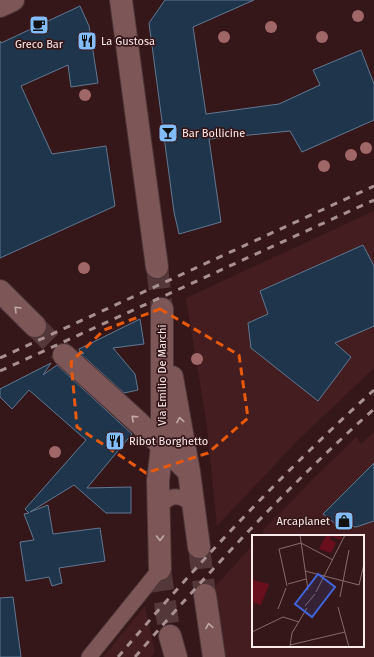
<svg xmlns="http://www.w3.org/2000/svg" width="374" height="657" font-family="'Fira Sans',sans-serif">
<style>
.built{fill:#441d20}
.building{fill:#1f354c;stroke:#607892}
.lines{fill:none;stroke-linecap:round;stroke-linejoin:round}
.minor-tunnel{stroke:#543738;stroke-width:22;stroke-dasharray:22 11;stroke-linecap:butt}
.tertiary-tunnel{stroke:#543738;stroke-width:22;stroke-dasharray:22 11;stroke-linecap:butt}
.service-casing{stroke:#4d3537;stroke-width:17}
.minor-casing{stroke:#4d3537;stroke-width:24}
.tertiary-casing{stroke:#4d3537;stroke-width:24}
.service{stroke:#7d5758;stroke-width:15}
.minor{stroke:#7d5758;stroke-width:22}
.tertiary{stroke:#7d5758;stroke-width:22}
.rail{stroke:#a89091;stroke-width:3;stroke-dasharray:7 7;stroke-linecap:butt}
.tree{fill:#a06769}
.oneway{stroke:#c3a8a8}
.marked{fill:none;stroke:#e8590c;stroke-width:3;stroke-dasharray:8 5;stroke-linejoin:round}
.labels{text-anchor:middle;stroke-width:3.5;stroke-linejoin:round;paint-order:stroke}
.poi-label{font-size:11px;fill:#fceaea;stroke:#361719;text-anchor:start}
.street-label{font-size:11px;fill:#fceaea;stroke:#361719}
.inset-road{fill:none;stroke:#856b6d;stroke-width:1}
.view{fill:#3e65db;fill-opacity:0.15;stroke:#3e65db;stroke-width:2}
.inset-edge{fill:none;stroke:#fceaea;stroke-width:2}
</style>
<rect width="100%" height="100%" fill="#361719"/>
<path class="built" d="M 374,211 L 374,368 L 298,440 L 217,526 L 207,427 L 186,298 Z
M 374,432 L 374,657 L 217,657 L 209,593 L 253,545 L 253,646 L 363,646 L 363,536 L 262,536 L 264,533 L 262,531 L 314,478 L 356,437 L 361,444 Z
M 145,606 L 155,652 L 151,657 L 103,657 Z"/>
<path class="building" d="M 165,0 L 254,0 L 193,27 L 206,114 L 279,104 L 320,85 L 313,70 L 361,50 L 374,84 L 374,120 L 302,152 L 290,131 L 209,139 L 221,222 L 179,234 L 174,212 L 149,23 Z
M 80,6 L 89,26 L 98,83 L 71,87 L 68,65 L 21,86 L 52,154 L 106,146 L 115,206 L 0,258 L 0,41 L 1,43 Z
M 363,245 L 374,266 L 374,326 L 335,343 L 351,357 L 318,401 L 251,348 L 248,323 L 268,314 L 260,291 Z
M 140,319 L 144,344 L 113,348 L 135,374 L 138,390 L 124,393 L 81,354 L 84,353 L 80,353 L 79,349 Z
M 51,363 L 43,375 L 57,365 L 132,434 L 87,488 L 131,487 L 131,513 L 106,513 L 74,485 L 30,512 L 48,505 L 53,534 L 100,528 L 105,561 L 59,568 L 62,583 L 52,586 L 49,577 L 26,581 L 20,542 L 34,540 L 24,514 L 29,513 L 25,509 L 86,440 L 29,390 L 12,409 L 0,397 L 0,389 Z
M 374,463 L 374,521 L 356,527 L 336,524 L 323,514 Z
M 13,597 L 21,657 L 0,657 L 0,598 Z"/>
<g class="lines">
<path class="minor-tunnel" d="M 35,326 L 64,355"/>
<path class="tertiary-tunnel" d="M 157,267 L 162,309
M 199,547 L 205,595
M 160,569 L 170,636"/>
<g class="service-casing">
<path id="service" d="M 159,506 C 162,504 166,500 170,498 C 178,494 188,500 194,506
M 89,657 L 160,569"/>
</g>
<g class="minor-casing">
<path id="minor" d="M 0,6 L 13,0
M 0,291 L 35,326
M 64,355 L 139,423 L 189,472"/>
</g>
<g class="tertiary-casing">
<path id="tertiary" d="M 121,0 L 157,267
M 172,377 L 189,472 L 199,547
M 160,569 L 158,481 L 162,446 L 162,309
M 205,595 L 214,657
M 170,636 L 176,657"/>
</g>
<use href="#service" class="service"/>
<use href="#minor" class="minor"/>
<use href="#tertiary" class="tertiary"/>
<path class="rail" d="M 0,358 L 374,186
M 0,371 L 374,200
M 118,657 C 198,563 282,473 374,390
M 135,657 C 210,570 288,486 374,409"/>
</g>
<g class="tree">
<circle cx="358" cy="16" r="6"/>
<circle cx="271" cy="27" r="6"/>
<circle cx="224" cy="37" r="6"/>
<circle cx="322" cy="37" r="6"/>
<circle cx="85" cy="95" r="6"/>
<circle cx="366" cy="148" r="6"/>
<circle cx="351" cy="155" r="6"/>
<circle cx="324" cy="166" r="6"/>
<circle cx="84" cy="268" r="6"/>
<circle cx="197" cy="359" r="6"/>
<circle cx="55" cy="452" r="6"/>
</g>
<defs><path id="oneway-chevron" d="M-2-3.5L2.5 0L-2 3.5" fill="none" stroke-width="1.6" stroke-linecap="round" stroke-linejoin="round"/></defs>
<g class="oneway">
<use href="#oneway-chevron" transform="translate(17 309) rotate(-135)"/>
<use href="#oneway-chevron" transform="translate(134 418) rotate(-138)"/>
<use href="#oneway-chevron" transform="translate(180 420) rotate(-100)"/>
<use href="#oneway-chevron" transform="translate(160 538) rotate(89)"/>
<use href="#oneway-chevron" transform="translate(209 626) rotate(-99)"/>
</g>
<path class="marked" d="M 160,309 L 239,355 L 248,418 L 208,453 L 146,473 L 77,427 L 71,362 L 104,330 Z"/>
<defs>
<g id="cafe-square" transform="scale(1)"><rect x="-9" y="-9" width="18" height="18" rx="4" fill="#82bcfa" stroke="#361719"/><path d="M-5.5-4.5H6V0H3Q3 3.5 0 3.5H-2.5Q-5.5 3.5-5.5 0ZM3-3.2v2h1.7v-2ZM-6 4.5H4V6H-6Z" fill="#111"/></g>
<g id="restaurant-square" transform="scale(1)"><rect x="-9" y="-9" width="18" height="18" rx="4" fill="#82bcfa" stroke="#361719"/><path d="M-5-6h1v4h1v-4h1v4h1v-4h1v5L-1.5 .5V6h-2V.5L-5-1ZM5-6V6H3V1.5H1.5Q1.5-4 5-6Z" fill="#111"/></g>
<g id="bar-square" transform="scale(1)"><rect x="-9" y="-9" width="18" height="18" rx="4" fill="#82bcfa" stroke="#361719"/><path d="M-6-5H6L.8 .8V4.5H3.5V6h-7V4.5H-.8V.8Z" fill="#111"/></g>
<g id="shop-square" transform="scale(1)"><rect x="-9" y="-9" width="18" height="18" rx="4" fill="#82bcfa" stroke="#361719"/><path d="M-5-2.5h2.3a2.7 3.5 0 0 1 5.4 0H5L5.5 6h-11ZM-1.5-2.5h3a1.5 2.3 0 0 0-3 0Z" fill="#111"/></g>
</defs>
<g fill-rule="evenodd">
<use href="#cafe-square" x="39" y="25"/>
<use href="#restaurant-square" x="87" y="41"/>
<use href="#bar-square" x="168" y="133"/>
<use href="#restaurant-square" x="115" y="441"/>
<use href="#shop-square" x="344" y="521"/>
</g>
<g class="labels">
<g class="poi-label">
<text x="101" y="45">La Gustosa</text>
<text x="39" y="48" text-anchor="middle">Greco Bar</text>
<text x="182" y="137">Bar Bollicine</text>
<text x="129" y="445">Ribot Borghetto</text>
<text x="330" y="525" text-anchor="end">Arcaplanet</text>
</g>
<g class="street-label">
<text transform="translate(162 375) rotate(-90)" y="4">Via Emilio De Marchi</text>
</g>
</g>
<g transform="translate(252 535)">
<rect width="112" height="112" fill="#361719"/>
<path d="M 74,0 L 90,2 L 89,5 L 79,1 L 78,4 L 84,8 L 79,18 L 67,14 ZM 1,45 L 17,49 L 9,70 L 0,67 Z" fill="#680e1d"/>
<path class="inset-road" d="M 48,0 L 56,55M 49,8 L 81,25M 53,36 L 107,50 L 112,29M 36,49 L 54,44M 35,51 L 27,14 L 49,8M 64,57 L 93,0M 88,62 L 97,15M 53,71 L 63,59M 86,72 L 97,112M 26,74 L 34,53M 0,97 L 31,82 L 47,87M 38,110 L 93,97M 38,111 L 40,98 L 55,73"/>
<path class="view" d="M 66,39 L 83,52 L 60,82 L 43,69 Z"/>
<rect width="112" height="112" class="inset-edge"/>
</g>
</svg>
